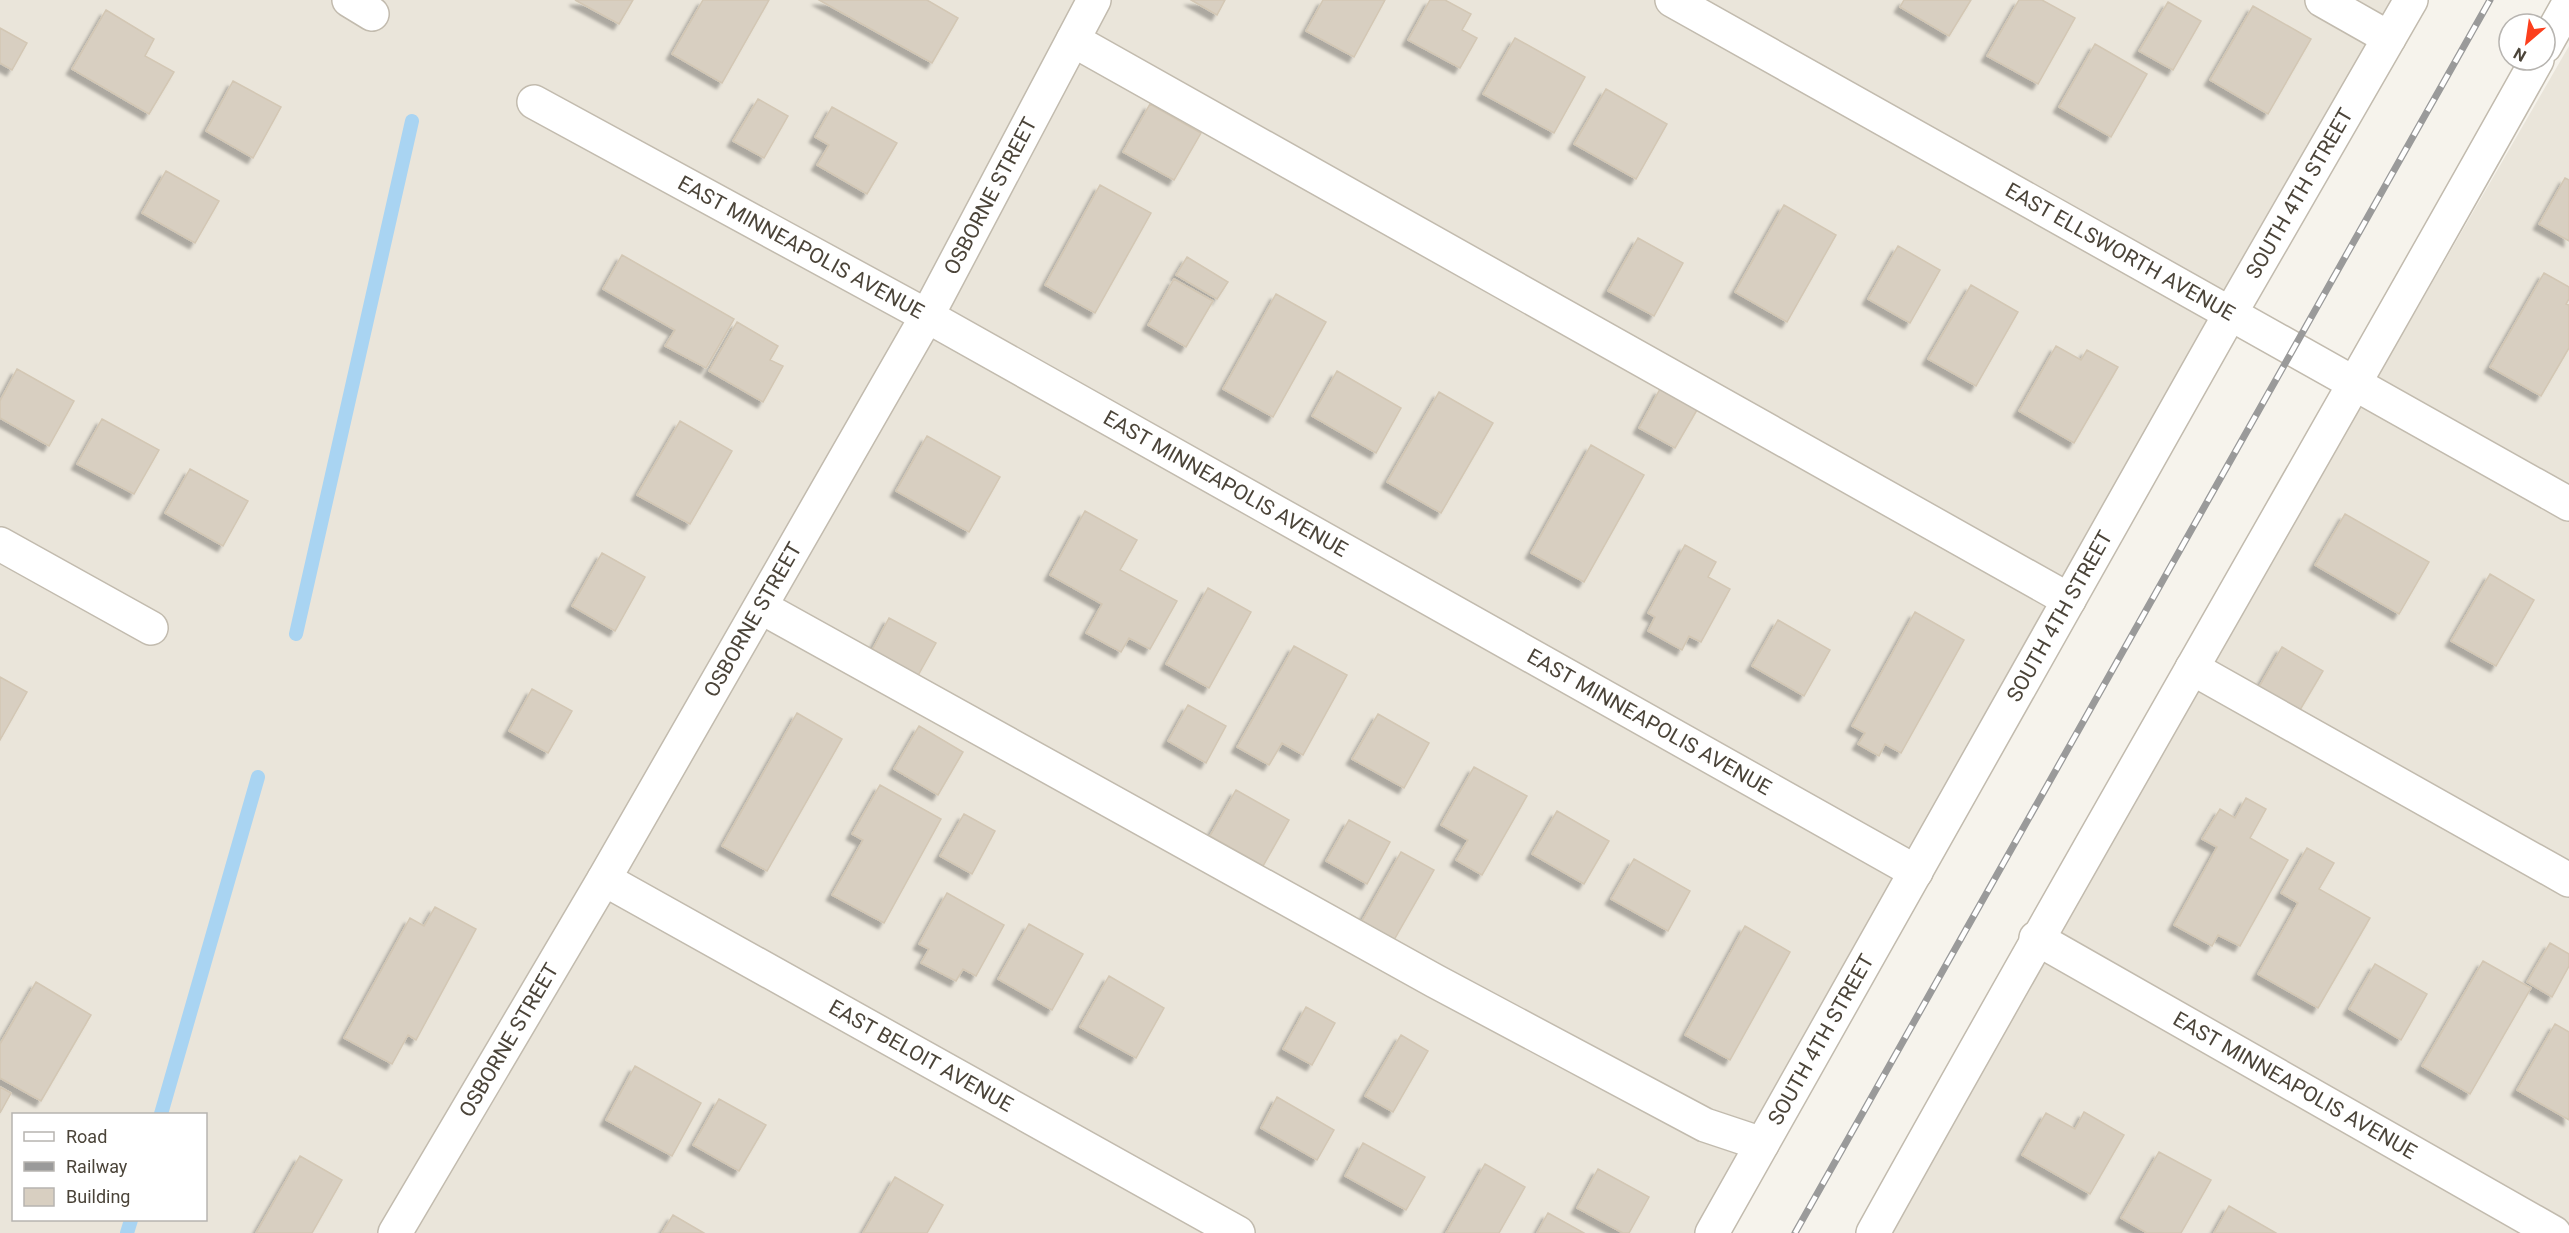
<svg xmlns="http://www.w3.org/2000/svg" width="2569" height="1233" font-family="Roboto,sans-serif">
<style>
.residential{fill:#eae5da;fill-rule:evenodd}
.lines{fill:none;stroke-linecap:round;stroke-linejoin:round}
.stream{stroke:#a9d4f2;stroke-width:14}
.building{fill:#d8cfc1;stroke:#d3c7b4;stroke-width:1.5;filter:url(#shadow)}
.minor-casing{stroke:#c2bbae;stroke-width:36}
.minor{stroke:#fff;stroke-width:33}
.rail-casing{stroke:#9a9a9a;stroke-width:7}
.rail{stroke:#fff;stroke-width:4.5;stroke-dasharray:14;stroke-linecap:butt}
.labels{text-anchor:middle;stroke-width:6;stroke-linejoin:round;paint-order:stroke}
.street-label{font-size:21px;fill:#4b4439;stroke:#fff}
</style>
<defs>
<filter id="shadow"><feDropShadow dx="-5.5" dy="5.5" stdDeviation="1.5" flood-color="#0004"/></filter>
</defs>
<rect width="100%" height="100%" fill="#f6f3ec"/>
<path class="residential" d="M 0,0 L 2397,0 L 1715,1233 L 0,1233 ZM 14,1114 L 206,1114 L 206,1220 L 14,1220 Z
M 2569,46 L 2569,1233 L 1883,1233 Z"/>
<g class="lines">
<path class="stream" d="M 296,634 L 412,121
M 161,1114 L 258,777
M 127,1233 L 131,1220"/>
</g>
<path class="building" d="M 575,0 L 633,0 L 619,24 Z
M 703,0 L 769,0 L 722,83 L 672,54 Z
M 819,0 L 927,0 L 958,18 L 932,63 Z
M 1191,0 L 1225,0 L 1217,15 Z
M 1323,0 L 1385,0 L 1354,57 L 1306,31 Z
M 1430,0 L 1445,0 L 1471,14 L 1462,30 L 1477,38 L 1460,68 L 1408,40 Z
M 1904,0 L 1971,0 L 1949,36 L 1900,7 Z
M 2019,0 L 2042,0 L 2075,18 L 2038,84 L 1987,56 Z
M 2168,2 L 2201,21 L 2173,70 L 2139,51 Z
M 2253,6 L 2311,39 L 2268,114 L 2210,80 Z
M 106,10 L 154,39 L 145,56 L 174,72 L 149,114 L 72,69 Z
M 0,28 L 27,43 L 12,70 L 0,63 Z
M 1515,38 L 1585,77 L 1554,133 L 1483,94 Z
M 2095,44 L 2147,74 L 2111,137 L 2059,107 Z
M 233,81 L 281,107 L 253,158 L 206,131 Z
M 1606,89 L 1667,124 L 1636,179 L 1574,144 Z
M 758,99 L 788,116 L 764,158 L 733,141 Z
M 1150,104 L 1201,133 L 1174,180 L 1123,152 Z
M 832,107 L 897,143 L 867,194 L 817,165 L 829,145 L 815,137 Z
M 166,171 L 219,201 L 195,243 L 142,213 Z
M 2565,178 L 2569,180 L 2569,241 L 2539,224 Z
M 1100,185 L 1151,213 L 1095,313 L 1045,285 Z
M 1784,205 L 1836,235 L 1787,322 L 1735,292 Z
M 1638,238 L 1683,263 L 1654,316 L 1608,291 Z
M 1898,246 L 1940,270 L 1910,323 L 1868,299 Z
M 622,255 L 734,319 L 706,368 L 665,346 L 675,330 L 603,289 Z
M 1187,257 L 1228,282 L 1217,299 L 1176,275 Z
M 2544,273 L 2569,287 L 2569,299 L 2566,304 L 2569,305 L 2569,348 L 2541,396 L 2490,367 Z
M 1174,279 L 1213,301 L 1186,347 L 1148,325 Z
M 1971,285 L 2018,312 L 1976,386 L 1928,359 Z
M 1276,294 L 1326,322 L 1273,417 L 1223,389 Z
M 737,322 L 778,346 L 770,360 L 783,366 L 763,402 L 709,371 Z
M 2056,346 L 2081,360 L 2087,350 L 2118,367 L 2074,443 L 2019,411 Z
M 17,369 L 74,401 L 49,446 L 0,418 L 0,401 Z
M 1337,371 L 1401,408 L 1376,453 L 1312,416 Z
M 1660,389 L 1697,410 L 1675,448 L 1639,428 Z
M 1439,392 L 1493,423 L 1441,513 L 1387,482 Z
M 102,419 L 159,450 L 134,494 L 77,464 Z
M 680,421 L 732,451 L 690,524 L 637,495 Z
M 927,436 L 1000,477 L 969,532 L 896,491 Z
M 1591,445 L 1644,475 L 1584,582 L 1531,553 Z
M 190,469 L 248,501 L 223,546 L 165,513 Z
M 1085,511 L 1137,540 L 1120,570 L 1177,601 L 1150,649 L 1129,638 L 1121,652 L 1086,633 L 1102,604 L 1050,575 Z
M 2345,514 L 2429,562 L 2399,614 L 2315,565 Z
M 1685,545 L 1716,562 L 1708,577 L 1730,589 L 1701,642 L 1689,636 L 1682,650 L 1648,631 L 1655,617 L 1648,613 Z
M 602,553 L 645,577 L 615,631 L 572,606 Z
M 2490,574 L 2534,600 L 2496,666 L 2451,641 Z
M 1208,588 L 1251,612 L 1209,688 L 1166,664 Z
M 1915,612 L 1964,640 L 1901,753 L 1885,744 L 1879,756 L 1858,744 L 1865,733 L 1852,726 Z
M 889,618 L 936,643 L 916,679 L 870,654 Z
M 1778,620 L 1830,650 L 1804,696 L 1752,666 Z
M 1294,646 L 1347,675 L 1303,755 L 1282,743 L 1269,765 L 1237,747 Z
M 2282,647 L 2323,671 L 2300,710 L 2259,687 Z
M 0,677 L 27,692 L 0,740 Z
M 532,689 L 572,711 L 548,753 L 509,731 Z
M 1188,705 L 1226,726 L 1206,763 L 1168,741 Z
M 797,713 L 842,739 L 767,871 L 722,846 Z
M 1378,714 L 1429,743 L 1404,788 L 1352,759 Z
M 919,726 L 963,752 L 938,795 L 894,769 Z
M 1474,767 L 1527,796 L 1482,875 L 1456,860 L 1468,840 L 1441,825 Z
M 880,785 L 941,819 L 884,923 L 832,895 L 863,840 L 852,834 Z
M 1236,790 L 1289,820 L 1263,866 L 1210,836 Z
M 2246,798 L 2266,809 L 2250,838 L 2288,860 L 2240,946 L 2218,935 L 2212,946 L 2174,925 L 2217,847 L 2202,839 L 2220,809 L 2235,818 Z
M 1557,811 L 1609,841 L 1584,884 L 1532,854 Z
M 964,814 L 995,831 L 972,874 L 940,856 Z
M 1349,820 L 1390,842 L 1367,884 L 1326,861 Z
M 2307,848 L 2334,863 L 2319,889 L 2370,918 L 2318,1008 L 2258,974 L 2298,903 L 2281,893 Z
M 1401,852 L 1434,870 L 1394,940 L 1362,921 Z
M 1634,859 L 1690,891 L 1668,931 L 1611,899 Z
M 947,893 L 1004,925 L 976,976 L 963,969 L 956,981 L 921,963 L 929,949 L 919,944 Z
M 435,907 L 476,929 L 416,1040 L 408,1035 L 392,1064 L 344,1038 L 410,918 L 424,926 Z
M 1029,924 L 1083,954 L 1052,1010 L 998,979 Z
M 1745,926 L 1790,952 L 1730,1060 L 1685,1035 Z
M 2550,943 L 2569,954 L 2569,966 L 2552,997 L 2527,982 Z
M 2483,961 L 2531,988 L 2470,1094 L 2422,1066 Z
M 2375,964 L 2427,994 L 2401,1040 L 2349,1009 Z
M 1109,976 L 1164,1008 L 1136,1058 L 1080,1027 Z
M 36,982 L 91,1015 L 41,1101 L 0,1078 L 0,1044 Z
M 1306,1007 L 1335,1023 L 1312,1065 L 1283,1049 Z
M 2555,1024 L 2569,1032 L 2569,1120 L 2517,1090 Z
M 1401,1035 L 1428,1051 L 1393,1112 L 1365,1096 Z
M 635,1066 L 701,1103 L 672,1156 L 606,1120 Z
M 0,1087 L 11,1093 L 0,1113 Z
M 1277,1097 L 1334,1130 L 1317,1160 L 1261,1128 Z
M 719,1099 L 766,1125 L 739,1171 L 693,1145 Z
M 2084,1112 L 2124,1135 L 2090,1194 L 2022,1155 L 2046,1113 L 2075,1129 Z
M 1363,1143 L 1425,1177 L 1406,1210 L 1345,1176 Z
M 2159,1152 L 2211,1180 L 2181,1233 L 2147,1233 L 2121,1218 Z
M 300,1156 L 342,1180 L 312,1233 L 256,1233 Z
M 1485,1164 L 1525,1187 L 1499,1233 L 1446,1233 Z
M 1598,1169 L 1649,1197 L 1629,1233 L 1623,1233 L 1577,1208 Z
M 895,1177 L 943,1205 L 927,1233 L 863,1233 Z
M 2229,1206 L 2276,1233 L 2214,1233 Z
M 1548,1213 L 1584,1233 L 1537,1233 Z
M 673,1215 L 704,1233 L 662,1233 Z"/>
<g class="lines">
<g class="minor-casing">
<g id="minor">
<path d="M 349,0 L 372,14"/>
<path id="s1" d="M 1672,0 L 2569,504"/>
<path d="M 2322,0 L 2389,38"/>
<path d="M 1073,40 L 2069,600"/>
<path d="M 2545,46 L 2569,3"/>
<path id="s2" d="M 534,102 L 927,316 L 1916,872"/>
<path d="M 0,544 L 151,628"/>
<path d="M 761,607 L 1435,981 L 1705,1125 L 1762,1144"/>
<path d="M 2192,668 L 2569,880"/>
<path id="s3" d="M 604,879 L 1238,1233"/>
<path id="s4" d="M 2036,938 L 2554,1233"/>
<path id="s5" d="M 395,1233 L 604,879 L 927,316 L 1094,0"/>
<path id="s6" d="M 1712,1233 L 2230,314 L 2411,0"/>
<path d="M 1873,1233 C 2091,840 2318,452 2537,60"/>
</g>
</g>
<use href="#minor" class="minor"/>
<g class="rail-casing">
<path id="rail" d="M 1795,1233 L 2490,0"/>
</g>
<use href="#rail" class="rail"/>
</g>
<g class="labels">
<g class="street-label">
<text dy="7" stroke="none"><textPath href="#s6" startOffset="1194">SOUTH 4TH STREET</textPath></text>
<text dy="7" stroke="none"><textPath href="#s5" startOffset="1196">OSBORNE STREET</textPath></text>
<text dy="7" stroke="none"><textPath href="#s2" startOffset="304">EAST MINNEAPOLIS AVENUE</textPath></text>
<text dy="7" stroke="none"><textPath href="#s1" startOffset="514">EAST ELLSWORTH AVENUE</textPath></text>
<text dy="7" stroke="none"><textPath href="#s2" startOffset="790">EAST MINNEAPOLIS AVENUE</textPath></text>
<text dy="7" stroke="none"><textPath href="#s6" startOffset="708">SOUTH 4TH STREET</textPath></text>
<text dy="7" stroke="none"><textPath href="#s5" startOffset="710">OSBORNE STREET</textPath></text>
<text dy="7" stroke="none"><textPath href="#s2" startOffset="1276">EAST MINNEAPOLIS AVENUE</textPath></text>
<text dy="7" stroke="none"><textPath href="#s6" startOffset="222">SOUTH 4TH STREET</textPath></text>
<text dy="7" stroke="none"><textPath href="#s5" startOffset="224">OSBORNE STREET</textPath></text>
<text dy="7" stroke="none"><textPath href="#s3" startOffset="363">EAST BELOIT AVENUE</textPath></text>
<text dy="7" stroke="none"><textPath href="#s4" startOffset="298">EAST MINNEAPOLIS AVENUE</textPath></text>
</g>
</g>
<rect x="12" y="1113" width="195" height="108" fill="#ffffff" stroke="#b7b4b0" stroke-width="1.5"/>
<rect x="24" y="1132" width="30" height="9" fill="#ffffff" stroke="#b7b4b0" stroke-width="1.5"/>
<text x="66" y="1143" font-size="18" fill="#4b4439">Road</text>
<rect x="24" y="1162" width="30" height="9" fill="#9a9a9a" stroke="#b7b4b0" stroke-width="1.5"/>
<text x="66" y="1173" font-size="18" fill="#4b4439">Railway</text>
<rect x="24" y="1188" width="30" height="18" fill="#d8cfc1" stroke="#b7b4b0" stroke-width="1.5"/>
<text x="66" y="1203" font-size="18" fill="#4b4439">Building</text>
<g transform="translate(2527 42) rotate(209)"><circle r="28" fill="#ffffff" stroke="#b7b4b0" stroke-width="1.5"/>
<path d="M0-4.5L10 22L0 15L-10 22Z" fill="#fc3f1d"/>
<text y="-9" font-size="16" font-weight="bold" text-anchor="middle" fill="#4b4439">N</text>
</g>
</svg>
